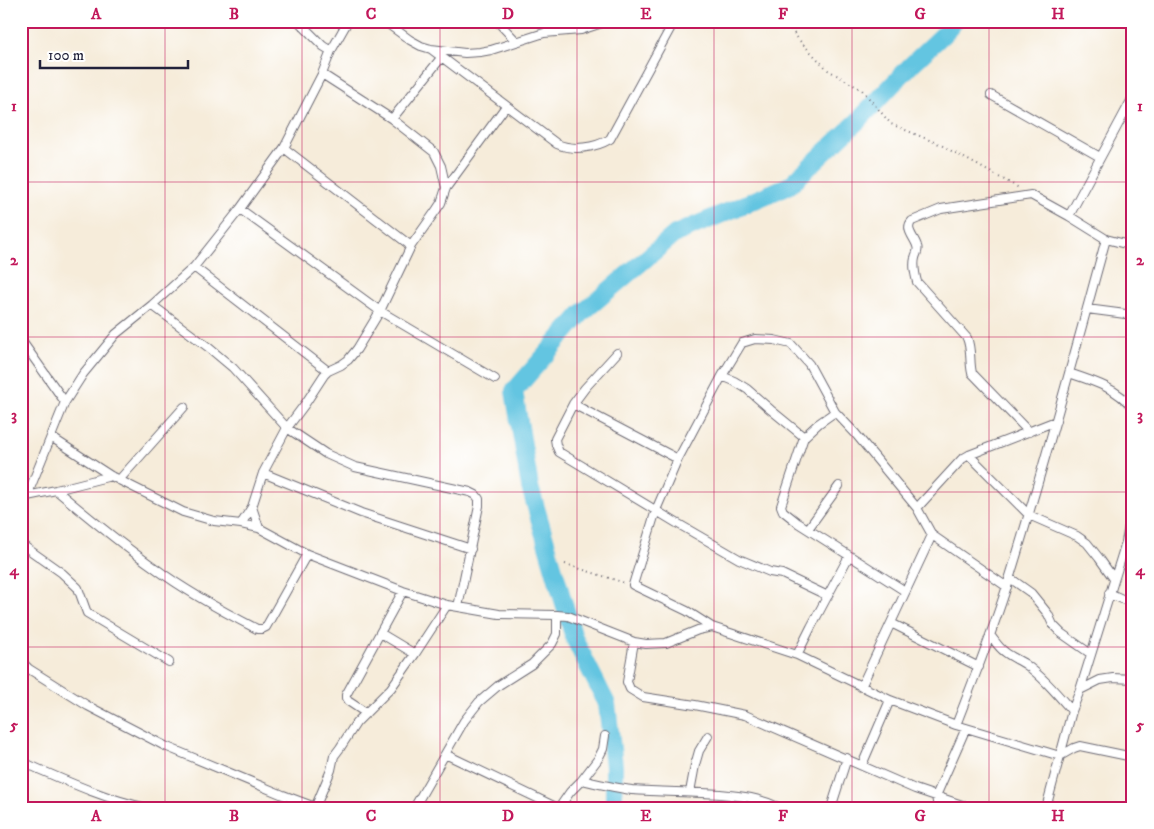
<svg xmlns="http://www.w3.org/2000/svg" width="1154" height="829" font-family="'IM FELL DW Pica',serif">
<style>
.lines{fill:none;stroke-linecap:round;stroke-linejoin:round}
.river{stroke:#63c5e1;stroke-width:18}
.minor-casing{stroke:#6c6973;stroke-width:10}
.path{stroke:#6c6973;stroke-width:2;stroke-dasharray:1 4;stroke-linecap:butt}
.minor{stroke:#fff;stroke-width:8}
.grid{fill:none;stroke:#c2185b;stroke-width:1;stroke-opacity:0.55}
.neatline{fill:none;stroke:#c2185b;stroke-width:2}
.grid-label{font-size:16px;text-anchor:middle;font-weight:bold;fill:#c2185b}
</style>
<rect width="100%" height="100%" fill="#fff"/>
<filter id="ink" filterUnits="userSpaceOnUse"><feTurbulence type="fractalNoise" baseFrequency=".02" numOctaves="2"/><feDisplacementMap in="SourceGraphic" scale="10" xChannelSelector="R" yChannelSelector="G"/><feConvolveMatrix kernelMatrix="1 2 1 2 8 2 1 2 1" color-interpolation-filters="sRGB"/></filter>
<filter id="wash" filterUnits="userSpaceOnUse"><feTurbulence type="fractalNoise" baseFrequency=".0096" numOctaves="4" result="noise"/><feDisplacementMap in="SourceGraphic" scale="20" xChannelSelector="R" yChannelSelector="G"/><feGaussianBlur stdDeviation="1.12" result="paint"/><feColorMatrix in="noise" values="0 0 0 0 0 0 0 0 0 0 0 0 0 0 0 0 0 1.4 0 .05"/><feComposite in="paint" operator="in"/></filter>
<g filter="url(#wash)">
<rect width="100%" height="100%" fill="#f6ecda"/>
<g class="lines">
<path class="river" d="M 614,808 L 614,766 L 607,704 L 574,638 L 530,487 L 514,391 L 582,313 L 675,234 L 790,185 L 858,121 L 911,65 L 946,32 L 955,21"/>
</g>
</g>
<g filter="url(#ink)">
<g class="lines">
<g class="minor-casing">
<path id="minor" d="M 298,21 L 323,46 L 331,51
M 384,21 L 410,40 L 421,46 L 431,49 L 465,53 L 480,52 L 491,50 L 544,33 L 581,30 L 608,21
M 497,21 L 516,41
M 21,23 L 22,21
M 431,49 L 557,144 C 573,151 595,148 610,139 L 671,27 L 677,21
M 322,74 L 392,119 L 434,152 L 441,166 L 446,188
M 991,95 L 1100,157
M 392,119 L 441,58
M 284,148 L 411,246
M 240,209 L 380,311 L 495,379
M 1069,216 L 1133,97
M 194,267 L 328,371
M 152,305 L 208,347 L 233,368 L 287,428 L 326,454 L 355,467 L 470,492 L 476,495 L 479,499 L 479,506 L 458,607
M 1087,309 L 1133,315
M 21,340 L 65,402
M 617,353 L 585,388 L 573,404 L 555,439 L 556,445 L 559,452 L 675,522 L 739,559 L 770,572 L 782,574 L 828,596
M 1069,373 C 1093,381 1117,388 1133,408
M 722,376 L 734,381 L 747,389 L 771,410 L 804,437
M 573,404 L 678,459
M 835,412 L 818,424 L 804,437 L 781,506 L 783,511 L 798,523 L 905,591
M 1029,432 L 972,373 C 969,361 972,350 967,338 L 917,282 C 915,274 913,266 915,258 C 916,253 919,251 917,246 C 915,238 904,229 912,221 L 941,209 L 1031,195 L 1069,216 L 1106,239 L 1133,246
M 51,437 L 111,476 L 183,512 L 214,521 L 241,524 L 259,528 L 307,554 L 403,591 L 447,605 L 499,614 L 557,615 L 568,616 L 634,642 L 646,644 L 666,643 L 698,630 L 712,627 L 797,655 L 890,700 L 956,725 L 1060,756 L 1074,748 L 1080,746 L 1133,757
M 969,455 L 1029,515 L 1077,536 L 1087,543 L 1099,558 L 1114,579
M 263,473 L 361,513 L 471,549
M 119,480 L 184,407
M 56,490 C 88,517 121,544 155,568 C 187,592 222,611 257,629 L 262,629 L 266,627 L 307,554
M 27,496 L 56,490 L 111,476
M 21,503 L 27,496 L 65,402 L 83,374 L 116,334 L 152,305 L 194,267 L 240,209 L 284,148 L 322,74 L 331,51 L 348,21
M 252,507 L 259,528
M 917,508 L 962,459 L 969,455 L 1056,421
M 241,524 L 252,507 L 263,473 L 287,428 L 305,404 L 324,375 L 328,371 L 341,365 L 348,360 L 357,349 L 380,311 L 411,246 L 437,209 L 441,203 L 446,188 L 506,106
M 808,529 L 839,486
M 21,544 L 62,573 L 78,588 L 87,613 L 169,662
M 1010,578 L 1031,593 L 1048,614 L 1053,625 L 1061,633 L 1091,654
M 1109,593 L 1133,604
M 891,623 L 979,667
M 712,627 L 687,611 L 633,585 L 656,510 L 678,459 L 722,376 L 742,343 L 755,339 L 774,340 L 791,344 L 809,364 L 835,412 L 855,433 L 917,508 L 932,535 L 1007,587
M 380,633 L 415,654
M 990,635 C 995,641 999,648 1005,652 C 1011,657 1019,660 1025,664 C 1043,677 1058,695 1072,711
M 634,642 L 627,682 L 630,689 L 643,697 L 695,705 L 745,715 L 915,789 L 971,808
M 797,655 L 811,627 L 849,556
M 21,661 L 29,669 L 88,706 L 165,746 L 283,795 L 315,807
M 861,687 L 932,535
M 1080,690 L 1100,680 L 1113,678 L 1133,679
M 366,713 L 348,701 L 346,698 L 346,695 L 403,591
M 956,725 C 974,679 992,633 1007,586 C 1043,471 1074,355 1106,239
M 445,754 L 558,808
M 21,760 L 27,764 C 66,781 105,799 147,808
M 862,765 L 890,700
M 582,780 C 599,784 615,788 632,790 C 661,792 691,792 720,794 C 742,796 760,798 780,808
M 690,792 L 695,765 L 699,751 L 708,736
M 315,808 L 331,770 L 334,756 L 340,748 L 356,723 L 391,688 L 415,654 L 447,605
M 414,808 L 464,721 L 479,702 L 499,685 L 532,664 L 552,644 L 557,634 L 557,615
M 559,808 L 570,792 L 582,780 L 598,759 L 603,749 L 605,736
M 831,808 L 847,758
M 938,808 L 936,796 L 966,728
M 1046,808 L 1072,711 L 1080,690 L 1126,542 L 1133,504"/>
</g>
<path class="path" d="M 785,21 L 799,40 L 828,70 L 862,90 L 891,124 L 939,144 L 1019,188
M 565,564 L 625,583"/>
<use href="#minor" class="minor"/>
</g>
</g>
<path class="grid" d="M 165,21 L 165,808M 302,21 L 302,808M 440,21 L 440,808M 577,21 L 577,808M 714,21 L 714,808M 852,21 L 852,808M 989,21 L 989,808M 21,182 L 1133,182M 21,337 L 1133,337M 21,492 L 1133,492M 21,647 L 1133,647"/>
<rect width="1154" height="829" fill="none" stroke="#fff" stroke-width="55"/>
<path d="M40 60v8h148v-8" fill="none" stroke="#22223b" stroke-width="2.5"/>
<text x="48" y="60" font-size="15" fill="#22223b" stroke="#ffffff" stroke-width="4" paint-order="stroke">100 m</text>
<rect x="28" y="28" width="1098" height="774" class="neatline"/>
<g class="grid-label">
<text x="96" y="19">A</text>
<text x="234" y="19">B</text>
<text x="371" y="19">C</text>
<text x="508" y="19">D</text>
<text x="646" y="19">E</text>
<text x="783" y="19">F</text>
<text x="920" y="19">G</text>
<text x="1058" y="19">H</text>
<text x="14" y="111">1</text>
<text x="1140" y="111">1</text>
<text x="14" y="265">2</text>
<text x="1140" y="265">2</text>
<text x="14" y="420">3</text>
<text x="1140" y="420">3</text>
<text x="14" y="575">4</text>
<text x="1140" y="575">4</text>
<text x="14" y="730">5</text>
<text x="1140" y="730">5</text>
<text x="96" y="821">A</text>
<text x="234" y="821">B</text>
<text x="371" y="821">C</text>
<text x="508" y="821">D</text>
<text x="646" y="821">E</text>
<text x="783" y="821">F</text>
<text x="920" y="821">G</text>
<text x="1058" y="821">H</text>
</g>
</svg>
